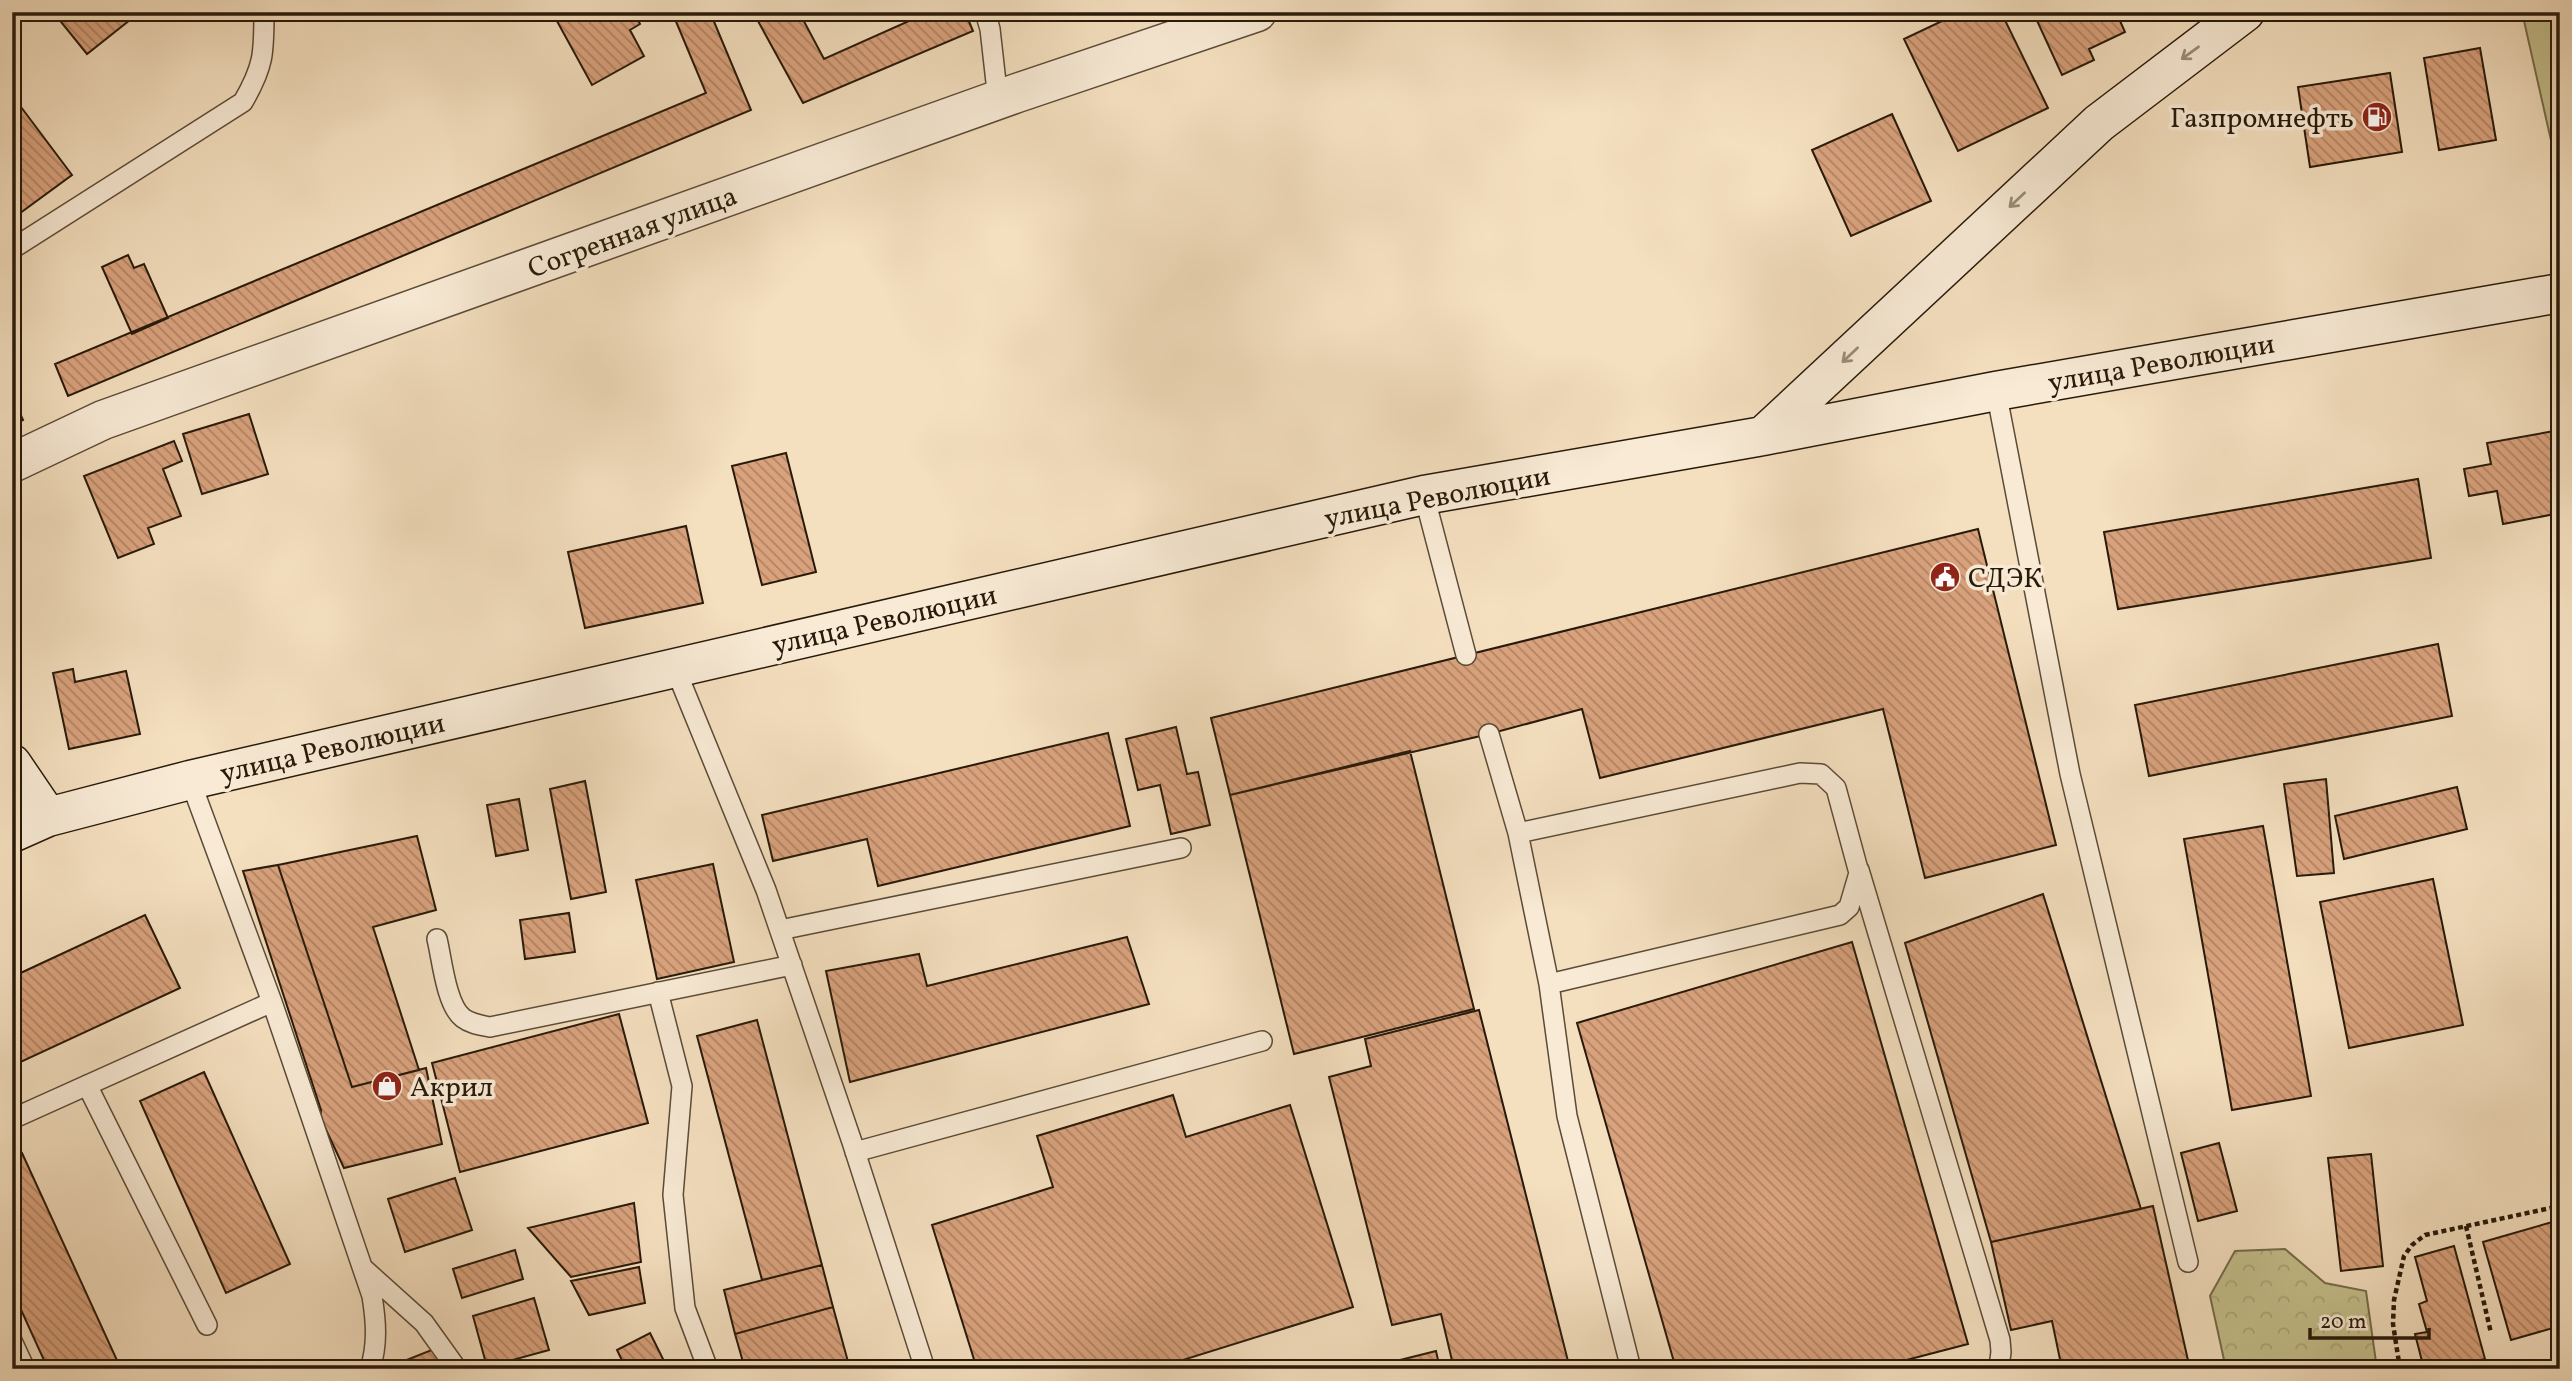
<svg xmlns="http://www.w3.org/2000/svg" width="2572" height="1381" font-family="Vollkorn,serif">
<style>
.green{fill:#c4bf8c;stroke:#766c4b;stroke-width:2}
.forest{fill:url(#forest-crowns);stroke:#766c4b;stroke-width:2}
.building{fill:url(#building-back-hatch);stroke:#281a0a;stroke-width:2}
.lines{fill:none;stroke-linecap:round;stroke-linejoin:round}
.lane-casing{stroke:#5b4b37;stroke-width:22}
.street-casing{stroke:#5b4b37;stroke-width:41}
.secondary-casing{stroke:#281a0a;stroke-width:41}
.path{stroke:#281a0a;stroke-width:4.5;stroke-dasharray:5 3.5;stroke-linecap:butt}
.lane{stroke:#f8ead5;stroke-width:19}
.street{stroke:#f8ead5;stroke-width:38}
.secondary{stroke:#f8ead5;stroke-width:38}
.oneway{stroke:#9a8c7a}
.labels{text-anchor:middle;stroke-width:7;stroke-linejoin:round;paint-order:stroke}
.poi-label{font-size:28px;fill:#281a0a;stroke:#f8ead5;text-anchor:start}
.street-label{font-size:28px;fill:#281a0a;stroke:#f8ead5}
</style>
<defs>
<pattern id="forest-crowns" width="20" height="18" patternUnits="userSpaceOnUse" patternTransform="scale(1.75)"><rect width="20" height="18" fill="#c4bf8c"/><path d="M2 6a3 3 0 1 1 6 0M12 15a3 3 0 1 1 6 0" fill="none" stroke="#a8a477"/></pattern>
<pattern id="building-back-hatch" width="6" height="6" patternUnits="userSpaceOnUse" patternTransform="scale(1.75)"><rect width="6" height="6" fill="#d9a27d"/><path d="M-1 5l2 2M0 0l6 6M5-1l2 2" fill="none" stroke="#b08365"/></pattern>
</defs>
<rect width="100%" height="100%" fill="#f4dfbf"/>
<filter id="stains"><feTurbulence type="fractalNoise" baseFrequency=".00286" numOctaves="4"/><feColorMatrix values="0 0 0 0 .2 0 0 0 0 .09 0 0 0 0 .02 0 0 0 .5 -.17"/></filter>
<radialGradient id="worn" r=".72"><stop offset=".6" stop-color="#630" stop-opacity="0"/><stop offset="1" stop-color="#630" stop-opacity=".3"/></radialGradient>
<path class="green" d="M 2522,12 L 2560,12 L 2560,166 L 2557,167 Z"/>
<path class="forest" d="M 2285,1249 L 2325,1283 L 2366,1291 L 2377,1369 L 2226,1369 L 2210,1296 L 2235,1251 Z"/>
<path class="building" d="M 53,12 L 140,12 L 87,54 Z
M 552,12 L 633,12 L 640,24 L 630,30 L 644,56 L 592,85 Z
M 672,12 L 710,12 L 751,110 L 68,396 L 55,364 L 706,93 Z
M 753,12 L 799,12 L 824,59 L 929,12 L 965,12 L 973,31 L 803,103 Z
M 1961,12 L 2001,12 L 2048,108 L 1958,151 L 1904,39 Z
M 2033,12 L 2116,12 L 2125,32 L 2089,49 L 2094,60 L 2062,75 Z
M 2480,48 L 2496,140 L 2439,150 L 2424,58 Z
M 2390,73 L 2402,152 L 2310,167 L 2298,87 Z
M 12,95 L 72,175 L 12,219 Z
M 1892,114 L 1931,201 L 1851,236 L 1812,150 Z
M 128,255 L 134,268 L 144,264 L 168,318 L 132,334 L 102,267 Z
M 12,395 L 23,420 L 12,425 Z
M 249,414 L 268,474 L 202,494 L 183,434 Z
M 2560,430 L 2560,513 L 2503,524 L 2497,491 L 2469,496 L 2464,469 L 2491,464 L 2487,443 Z
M 174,441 L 182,461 L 163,469 L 181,516 L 148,528 L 154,544 L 118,558 L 84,476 Z
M 786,453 L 816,572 L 762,585 L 732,466 Z
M 2418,479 L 2431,558 L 2118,609 L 2104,532 Z
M 686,526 L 703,603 L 585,628 L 568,552 Z
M 1978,529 L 2056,845 L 1925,878 L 1883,709 L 1600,778 L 1582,709 L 1489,734 L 1230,795 L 1211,718 Z
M 2438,644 L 2452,716 L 2149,776 L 2135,705 Z
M 73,669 L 75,682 L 126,671 L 140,734 L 69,749 L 53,673 Z
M 1176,727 L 1187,774 L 1198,772 L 1210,825 L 1171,834 L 1160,785 L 1138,790 L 1126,739 Z
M 1108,733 L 1130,826 L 878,886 L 867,839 L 773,861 L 762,815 Z
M 1410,751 L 1474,1009 L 1294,1054 L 1230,795 Z
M 2326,779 L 2334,873 L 2297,876 L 2284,784 Z
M 585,781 L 606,892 L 571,899 L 550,789 Z
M 2457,787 L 2467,829 L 2344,859 L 2335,816 Z
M 519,799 L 528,850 L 496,856 L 487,805 Z
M 2263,826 L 2311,1096 L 2232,1110 L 2184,839 Z
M 417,836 L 436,910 L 373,927 L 419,1070 L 352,1087 L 278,865 Z
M 713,864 L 734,962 L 657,979 L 636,880 Z
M 278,865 L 352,1087 L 426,1068 L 442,1144 L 344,1168 L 320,1117 L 321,1110 L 243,871 Z
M 2433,879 L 2463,1025 L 2349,1048 L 2320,902 Z
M 2043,894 L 2141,1209 L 1991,1242 L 1905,943 Z
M 569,913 L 575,952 L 525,959 L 520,920 Z
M 145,915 L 180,988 L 12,1066 L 12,977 Z
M 1127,937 L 1149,1004 L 850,1082 L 826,971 L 919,954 L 927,986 Z
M 1852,942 L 1968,1344 L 1872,1369 L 1676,1369 L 1577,1023 Z
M 1479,1010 L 1570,1369 L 1454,1369 L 1441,1314 L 1392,1325 L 1329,1077 L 1371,1066 L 1365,1039 Z
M 619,1014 L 648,1123 L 460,1172 L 432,1063 Z
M 757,1020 L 822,1265 L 762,1280 L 697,1036 Z
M 204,1072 L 290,1264 L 226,1293 L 140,1101 Z
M 1173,1095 L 1186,1137 L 1290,1105 L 1353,1307 L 1154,1369 L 977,1369 L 932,1225 L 1053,1187 L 1037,1136 Z
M 2219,1143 L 2237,1211 L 2198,1221 L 2181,1153 Z
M 22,1153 L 121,1369 L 48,1369 L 12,1290 L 12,1157 Z
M 2371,1154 L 2383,1266 L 2341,1271 L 2328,1158 Z
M 455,1178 L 472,1230 L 405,1252 L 388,1199 Z
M 634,1203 L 641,1262 L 571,1277 L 528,1228 Z
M 2153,1206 L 2190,1369 L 2062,1369 L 2052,1321 L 2011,1330 L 1991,1242 Z
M 2559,1220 L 2560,1326 L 2511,1340 L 2483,1242 Z
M 2454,1246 L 2485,1359 L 2449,1369 L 2424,1369 L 2415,1334 L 2427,1332 L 2419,1304 L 2427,1301 L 2415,1257 Z
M 515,1250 L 523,1279 L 462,1298 L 453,1269 Z
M 822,1265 L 833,1307 L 735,1334 L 724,1290 Z
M 639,1267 L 645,1303 L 589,1315 L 571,1281 Z
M 534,1298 L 549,1350 L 487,1367 L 473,1316 Z
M 833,1307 L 850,1369 L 745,1369 L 735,1334 Z
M 650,1333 L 668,1369 L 626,1369 L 617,1350 Z
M 434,1349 L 442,1369 L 396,1369 L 394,1365 Z
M 1436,1351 L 1440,1369 L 1364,1369 Z"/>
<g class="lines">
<g class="lane-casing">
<path id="lane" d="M 985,12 L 990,29 L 998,100
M 12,249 L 243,102 C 264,66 264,53 264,12
M 1996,391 L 2070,774 L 2188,1262
M 1424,495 L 1466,655
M 675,668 L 766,890 L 852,1142 L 925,1369
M 1489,734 L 1518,833 L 1549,984 L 1567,1116 L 1631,1369
M 190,780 L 272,1002 L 372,1296 C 376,1321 378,1344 370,1369
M 1518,833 L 1800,773 L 1821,774 L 1836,788 L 1859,873 L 1849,907 L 1840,915 L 1549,984
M 1859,870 L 2000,1340 L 2001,1352 L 1999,1367 L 1996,1369
M 780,930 L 1181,848
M 437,939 C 442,959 446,1005 463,1018 C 471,1024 480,1025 490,1027 L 792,965
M 658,992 L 682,1086 L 673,1195 L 685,1308 L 708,1369
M 87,1085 L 207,1325
M 12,1119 L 272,1002
M 855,1152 L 1262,1041
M 364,1269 L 424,1323 L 457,1369
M 12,1341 L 25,1369"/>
</g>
<g class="street-casing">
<path id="street" d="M 12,463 L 103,420 L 1017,93 L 1257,12"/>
</g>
<g class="secondary-casing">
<path id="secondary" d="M 1763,436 L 2099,123 L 2245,12
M 12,764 L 48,817
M 12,833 L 48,817 L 190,780 L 1424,495 L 1763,436 L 1996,391 L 2560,293"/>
</g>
<path class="path" d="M 2466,1226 L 2491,1333
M 2400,1369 L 2393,1324 L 2394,1300 L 2404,1256 L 2412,1245 L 2425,1235 L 2560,1206"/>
<use href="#lane" class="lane"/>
<use href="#street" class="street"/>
<use href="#secondary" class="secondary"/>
</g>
<defs><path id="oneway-shaft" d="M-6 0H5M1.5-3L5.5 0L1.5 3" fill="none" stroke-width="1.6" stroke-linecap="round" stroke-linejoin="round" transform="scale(1.75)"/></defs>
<g class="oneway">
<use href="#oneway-shaft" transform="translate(2190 53) rotate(144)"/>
<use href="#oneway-shaft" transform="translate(2017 200) rotate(137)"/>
<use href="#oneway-shaft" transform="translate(1850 355) rotate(137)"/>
</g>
<defs>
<g id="fuel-disc" transform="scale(1.575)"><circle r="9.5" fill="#8f2418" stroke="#f8ead5"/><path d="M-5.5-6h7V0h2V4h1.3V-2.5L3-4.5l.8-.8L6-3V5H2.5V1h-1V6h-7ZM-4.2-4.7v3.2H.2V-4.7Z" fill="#fff"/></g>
<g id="civic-disc" transform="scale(1.575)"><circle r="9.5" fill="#8f2418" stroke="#f8ead5"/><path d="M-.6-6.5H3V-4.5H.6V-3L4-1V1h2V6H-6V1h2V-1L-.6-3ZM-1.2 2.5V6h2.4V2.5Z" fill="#fff"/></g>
<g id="shop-disc" transform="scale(1.575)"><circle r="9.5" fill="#8f2418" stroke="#f8ead5"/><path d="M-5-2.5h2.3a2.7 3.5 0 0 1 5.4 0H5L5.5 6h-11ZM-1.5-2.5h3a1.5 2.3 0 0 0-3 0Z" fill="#fff"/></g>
</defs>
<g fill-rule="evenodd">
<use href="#fuel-disc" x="2377" y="117"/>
<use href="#civic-disc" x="1945" y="577"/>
<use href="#shop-disc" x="387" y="1086"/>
</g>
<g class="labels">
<g class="poi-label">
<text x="2354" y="127" text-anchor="end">Газпромнефть</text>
<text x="1968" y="587">СДЭК</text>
<text x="410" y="1096">Акрил</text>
</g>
<g class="street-label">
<text transform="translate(632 231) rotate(-20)" y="10">Согренная улица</text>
<text transform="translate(2161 362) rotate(-10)" y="10">улица Революции</text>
<text transform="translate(1437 496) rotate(-11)" y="10">улица Революции</text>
<text transform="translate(884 619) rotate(-13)" y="10">улица Революции</text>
<text transform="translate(332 747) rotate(-13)" y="10">улица Революции</text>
</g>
</g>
<rect width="2572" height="1381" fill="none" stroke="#f4dfbf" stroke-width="42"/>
<rect x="14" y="14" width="2544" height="1353" fill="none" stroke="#281a0a" stroke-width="3.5"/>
<rect x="21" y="21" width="2530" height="1339" fill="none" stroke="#281a0a" stroke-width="2"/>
<path d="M2310 1328v10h119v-10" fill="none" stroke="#281a0a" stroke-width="3.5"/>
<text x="2320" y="1328" font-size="21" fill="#281a0a" stroke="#f8ead5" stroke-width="5" paint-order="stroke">20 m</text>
<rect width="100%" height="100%" filter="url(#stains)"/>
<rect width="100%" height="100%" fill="url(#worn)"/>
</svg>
